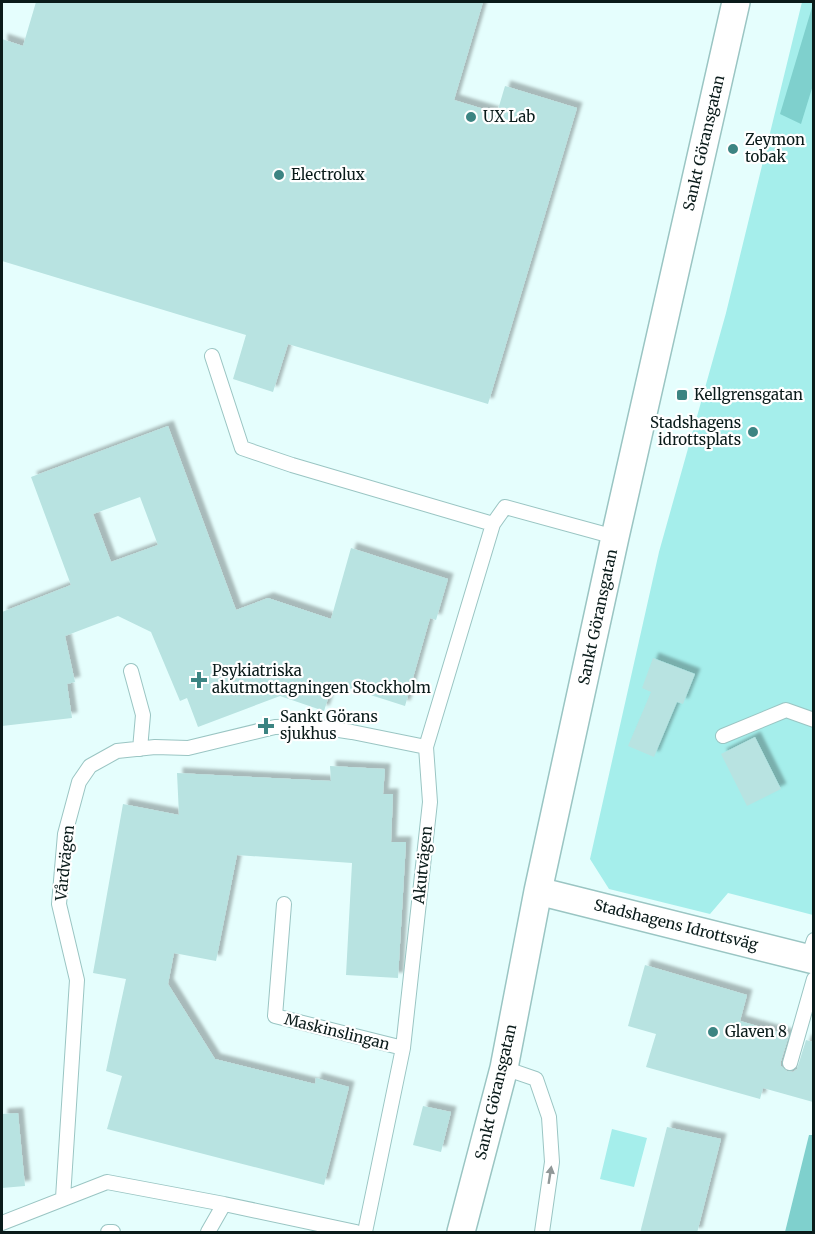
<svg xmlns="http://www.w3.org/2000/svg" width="815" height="1234" font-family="Merriweather,serif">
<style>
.green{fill:#a5eeeb}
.forest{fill:#7fd0cd}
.building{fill:#b8e3e1;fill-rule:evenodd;filter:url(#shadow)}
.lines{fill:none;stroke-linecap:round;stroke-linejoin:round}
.service-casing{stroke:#9ac5c3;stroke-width:16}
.minor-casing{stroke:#9ac5c3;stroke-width:30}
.service{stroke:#fff;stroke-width:14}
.minor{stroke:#fff;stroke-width:27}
.oneway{fill:#919898}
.poi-dot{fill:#3c8482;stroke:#fff;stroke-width:2}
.labels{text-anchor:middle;stroke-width:4.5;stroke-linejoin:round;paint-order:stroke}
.poi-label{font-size:15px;fill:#0a1b1a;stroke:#fff;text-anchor:start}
.street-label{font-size:15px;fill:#0a1b1a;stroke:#fff}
</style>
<defs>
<filter id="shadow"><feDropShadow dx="5.5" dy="-5.5" stdDeviation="1.5" flood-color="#0004"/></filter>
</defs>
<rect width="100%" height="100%" fill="#e5fefd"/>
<path class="green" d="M 802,2 L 813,2 L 813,915 L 728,893 L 710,914 L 609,889 L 590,859 L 659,552 L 726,313 Z
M 612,1129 L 647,1138 L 634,1187 L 600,1179 Z"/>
<path class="forest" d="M 813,4 L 813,85 L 801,124 L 780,114 Z
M 809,1135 L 814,1135 L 813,1232 L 785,1232 Z"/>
<path class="building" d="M 36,2 L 483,2 L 454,100 L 497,113 L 505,86 L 577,108 L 488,404 L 288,344 L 273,392 L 233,379 L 246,335 L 2,261 L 2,39 L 23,46 Z
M 168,426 L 236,610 L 268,598 L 331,619 L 351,548 L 448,579 L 436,620 L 430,618 L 405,706 L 333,683 L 324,711 L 280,696 L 198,727 L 187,698 L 180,701 L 151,632 L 118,616 L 65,636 L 75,682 L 67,684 L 72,718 L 2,726 L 2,612 L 71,585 L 31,477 ZM 140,497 L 158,545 L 111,562 L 93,514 Z
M 653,658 L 695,674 L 683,704 L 677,702 L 654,757 L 628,746 L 651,692 L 642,688 Z
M 755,737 L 781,789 L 747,806 L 721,754 Z
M 330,766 L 385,769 L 383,794 L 393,794 L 391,842 L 406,842 L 398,978 L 346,975 L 352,863 L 237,855 L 216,961 L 174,953 L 168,984 L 215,1059 L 315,1084 L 316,1078 L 349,1087 L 324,1185 L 107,1129 L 122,1076 L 106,1071 L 126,979 L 93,973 L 123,804 L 179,815 L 177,773 L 331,781 Z
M 645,965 L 747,995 L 740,1021 L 789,1035 L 781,1061 L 781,1066 L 787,1071 L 793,1072 L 797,1069 L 806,1040 L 813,1042 L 813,1102 L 763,1088 L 760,1099 L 646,1067 L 656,1034 L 628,1026 Z
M 423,1106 L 451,1112 L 441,1152 L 413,1145 Z
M 18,1113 L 25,1186 L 2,1188 L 2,1114 Z
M 667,1127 L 721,1139 L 697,1233 L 640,1233 Z"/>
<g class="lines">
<g class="service-casing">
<path id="service" d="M 212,356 L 242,448 L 292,465 L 493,524
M 131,671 L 143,715 L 140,749
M 723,736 L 786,710 L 814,720
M 284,904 L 275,1016 L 403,1048
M 808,958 L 814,940
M 790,1063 L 814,979
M 504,1068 L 536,1079 L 549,1117 L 552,1162 L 542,1232
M 63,1198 L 77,980 L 59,904 L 65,834 L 79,782 L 90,766 L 117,751 L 155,747 L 188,748 L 275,727 L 313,726 L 352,732 L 426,747
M 2,1223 L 107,1182 L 224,1204 L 356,1232
M 108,1232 L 113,1232
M 208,1232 L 224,1204
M 365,1232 L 403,1048 L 430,802 L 426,747 L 493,524 L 505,507 L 615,537"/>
</g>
<g class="minor-casing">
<path id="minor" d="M 538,891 L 814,960
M 461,1232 L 504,1068 L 538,891 L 615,537 L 736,2"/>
</g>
<use href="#service" class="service"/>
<use href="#minor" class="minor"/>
</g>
<defs><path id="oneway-solid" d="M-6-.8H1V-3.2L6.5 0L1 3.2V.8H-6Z" transform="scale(1.5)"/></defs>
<use class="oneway" href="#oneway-solid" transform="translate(550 1175) rotate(-81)"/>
<g class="poi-dot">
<circle cx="471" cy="117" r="6"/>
<circle cx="733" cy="149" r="6"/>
<circle cx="279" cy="175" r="6"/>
<rect x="676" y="389" width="12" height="12" rx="3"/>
<circle cx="753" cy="432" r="6"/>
<path d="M196 671h6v6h6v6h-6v6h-6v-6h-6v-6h6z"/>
<path d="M263 717h6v6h6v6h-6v6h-6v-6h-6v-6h6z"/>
<circle cx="713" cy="1032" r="6"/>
</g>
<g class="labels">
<g class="poi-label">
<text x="483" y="122">UX Lab</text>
<text x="745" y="145">Zeymon<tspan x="745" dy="17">tobak</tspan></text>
<text x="291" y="180">Electrolux</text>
<text x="694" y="400">Kellgrensgatan</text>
<text x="741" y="428" text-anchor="end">Stadshagens<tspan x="741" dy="17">idrottsplats</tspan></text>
<text x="212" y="676">Psykiatriska<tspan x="212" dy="17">akutmottagningen Stockholm</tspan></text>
<text x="280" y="722">Sankt Görans<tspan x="280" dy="17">sjukhus</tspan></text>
<text x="725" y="1037">Glaven 8</text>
</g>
<g class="street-label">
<text transform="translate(704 143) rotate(-77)" y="5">Sankt Göransgatan</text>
<text transform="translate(598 617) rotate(-78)" y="5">Sankt Göransgatan</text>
<text transform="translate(65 863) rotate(-84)" y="5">Vårdvägen</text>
<text transform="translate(423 865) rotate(-84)" y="5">Akutvägen</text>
<text transform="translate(676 925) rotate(14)" y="5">Stadshagens Idrottsväg</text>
<text transform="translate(337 1032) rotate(14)" y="5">Maskinslingan</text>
<text transform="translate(496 1092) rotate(-77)" y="5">Sankt Göransgatan</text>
</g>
</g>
<rect width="815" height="1234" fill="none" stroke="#0a1b1a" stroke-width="6"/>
</svg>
